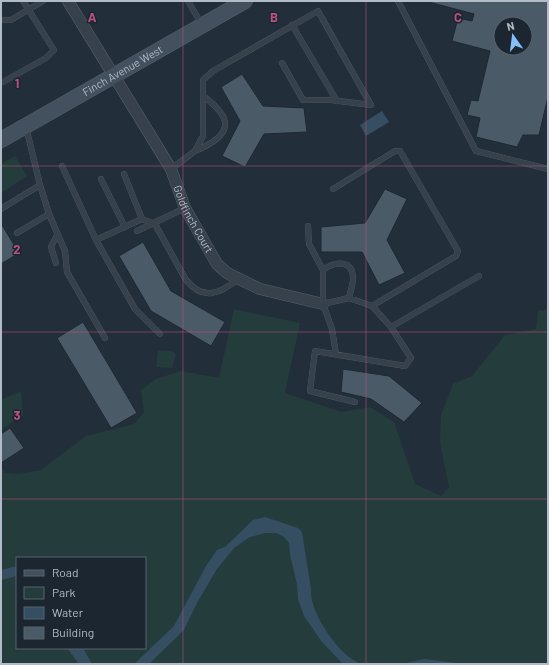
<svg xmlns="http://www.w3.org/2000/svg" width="549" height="665" font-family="Barlow,sans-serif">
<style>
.green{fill:#243c3c;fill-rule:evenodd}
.water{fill:#354e62}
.building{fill:#4a5a67;stroke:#1d2832;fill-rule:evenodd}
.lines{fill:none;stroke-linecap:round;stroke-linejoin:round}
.lane-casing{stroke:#545f69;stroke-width:6}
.street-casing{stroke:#545f69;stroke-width:12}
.secondary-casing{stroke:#545f69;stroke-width:16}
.lane{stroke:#36414b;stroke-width:5.5}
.street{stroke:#36414b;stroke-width:11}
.secondary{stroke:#43515e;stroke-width:15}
.grid{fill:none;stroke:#bc5181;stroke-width:1;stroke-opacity:0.55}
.labels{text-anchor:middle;stroke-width:3;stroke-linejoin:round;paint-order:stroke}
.street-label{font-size:11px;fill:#b1bcc7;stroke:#1b2630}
.grid-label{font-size:13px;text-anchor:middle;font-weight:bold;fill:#bc5181;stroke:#1b2630;stroke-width:3;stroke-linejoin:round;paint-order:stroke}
</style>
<rect width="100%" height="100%" fill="#222f3b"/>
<path class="green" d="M 15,156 L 27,176 L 1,193 L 1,164 Z
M 234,309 L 300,323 L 285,393 L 341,412 L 370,407 L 394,422 L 415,484 L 441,496 L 449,487 L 440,443 L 441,415 L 453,384 L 472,376 L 505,335 L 536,329 L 538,311 L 548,309 L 548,664 L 1,664 L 1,467 L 5,473 L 17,474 L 41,470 L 86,436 L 134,424 L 144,412 L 141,390 L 156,379 L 181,371 L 219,378 ZM 17,558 L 145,558 L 145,648 L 17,648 Z
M 158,351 L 171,351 L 176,354 L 172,368 L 156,367 Z
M 21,391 L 23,415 L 1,430 L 1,400 Z"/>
<path class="water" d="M 382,111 L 389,122 L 366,136 L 360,125 Z
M 265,517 L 298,528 L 302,532 L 311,589 C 309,612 339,656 361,664 L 343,664 L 322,642 L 304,616 L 298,599 L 297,584 L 290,555 L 289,543 L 284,537 L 276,533 L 266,533 L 250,537 L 234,548 L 217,569 L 197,603 L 184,630 L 149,664 L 134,664 L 174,626 L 206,566 L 217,550 L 225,547 L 253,520 Z
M 17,566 L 17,576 L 1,580 L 1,570 Z
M 67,648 L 83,648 L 92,664 L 79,664 Z
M 424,659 L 466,664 L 402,664 Z"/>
<path class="building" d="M 425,1 L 548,1 L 548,97 L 539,135 L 523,135 L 517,147 L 476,137 L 480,118 L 467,115 L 471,100 L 478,101 L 490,51 L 452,41 L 458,18 L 472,21 L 474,14 ZM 501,24 L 525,24 L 525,48 L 501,48 Z
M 242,74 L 263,106 L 304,108 L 307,132 L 264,134 L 245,167 L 222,156 L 240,121 L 221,87 Z
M 385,189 L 407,199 L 387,240 L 405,273 L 379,285 L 362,252 L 321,252 L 321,227 L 365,223 Z
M 2,225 L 19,253 L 1,264 L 1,226 Z
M 143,242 L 171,291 L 225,322 L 211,346 L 151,311 L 119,256 Z
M 83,322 L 137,413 L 111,428 L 57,338 Z
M 343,369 L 389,376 L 422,403 L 404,422 L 371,399 L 341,392 Z
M 10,428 L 24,448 L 1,463 L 1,434 Z"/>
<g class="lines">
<g class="lane-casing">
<path id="lane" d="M 188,1 L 202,25
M 398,1 L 476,151 L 548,169
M 1,20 L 11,20 L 43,1
M 292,25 L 337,101
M 3,82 L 46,58 L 54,50 L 23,1
M 195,151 C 231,136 236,120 203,96
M 62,166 L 96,240 L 142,219
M 171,169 L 195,151 L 203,136 L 203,80 L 213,71 L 318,11 L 371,105 L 331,100 L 303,100 L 282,63
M 124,174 L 142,219 L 155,224 L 186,280 C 203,301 220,294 238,279
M 101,179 L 125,227
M 333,189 L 395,151 L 400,151 L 458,251 L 456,256 L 372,306 L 391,327 L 411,358 L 405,366 L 315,351 L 310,391 L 355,402
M 1,209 L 40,185 L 26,127
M 49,214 L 65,251 L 67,272 L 105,338
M 308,226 L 309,244 L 323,270 L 323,304 L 332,329 L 336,354
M 137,231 L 185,208
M 17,233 L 49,214 L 40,185
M 96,240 L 135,309 L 160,334
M 56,263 L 51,247 L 57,235
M 323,270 C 335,261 353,259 353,279 C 353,285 350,292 349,298
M 323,304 L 349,298 L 372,306
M 391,327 L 479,276"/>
</g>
<g class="street-casing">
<g id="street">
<path id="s1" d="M 68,1 L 171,169 L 185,208 L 217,264 L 227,273 L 260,289 L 323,304"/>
</g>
</g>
<g class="secondary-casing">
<g id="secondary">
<path id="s2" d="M 1,140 L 245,1"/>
</g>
</g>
<use href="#lane" class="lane"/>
<use href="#street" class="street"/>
<use href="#secondary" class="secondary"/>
</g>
<path class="grid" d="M 183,1 L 183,664M 366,1 L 366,664M 1,166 L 548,166M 1,332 L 548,332M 1,499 L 548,499"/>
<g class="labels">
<g class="street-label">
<text dy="4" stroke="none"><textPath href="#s2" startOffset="140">Finch Avenue West</textPath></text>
<text dy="4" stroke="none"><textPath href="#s1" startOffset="252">Goldfinch Court</textPath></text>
</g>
</g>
<g class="grid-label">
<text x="92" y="22">A</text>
<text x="274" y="22">B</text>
<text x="458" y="22">C</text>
<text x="17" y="88">1</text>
<text x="17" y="254">2</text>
<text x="17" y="420">3</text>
</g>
<rect width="549" height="665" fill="none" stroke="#b1bcc7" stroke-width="4"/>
<rect x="16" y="557" width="130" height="92" fill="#1b2630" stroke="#57626c"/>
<rect x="24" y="570" width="20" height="6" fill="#43515e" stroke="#57626c"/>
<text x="52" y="577" font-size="12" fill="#b1bcc7">Road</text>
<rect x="24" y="587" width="20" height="12" fill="#243c3c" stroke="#57626c"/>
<text x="52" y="597" font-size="12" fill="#b1bcc7">Park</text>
<rect x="24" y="607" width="20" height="12" fill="#354e62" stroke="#57626c"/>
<text x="52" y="617" font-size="12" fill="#b1bcc7">Water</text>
<rect x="24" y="627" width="20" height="12" fill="#4a5a67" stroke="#57626c"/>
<text x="52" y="637" font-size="12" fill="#b1bcc7">Building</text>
<g transform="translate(513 36) rotate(346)"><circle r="19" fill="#1b2630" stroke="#57626c"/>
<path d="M0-3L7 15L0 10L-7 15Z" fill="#84bff9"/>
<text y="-6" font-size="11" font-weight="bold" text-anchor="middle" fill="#b1bcc7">N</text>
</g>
</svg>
